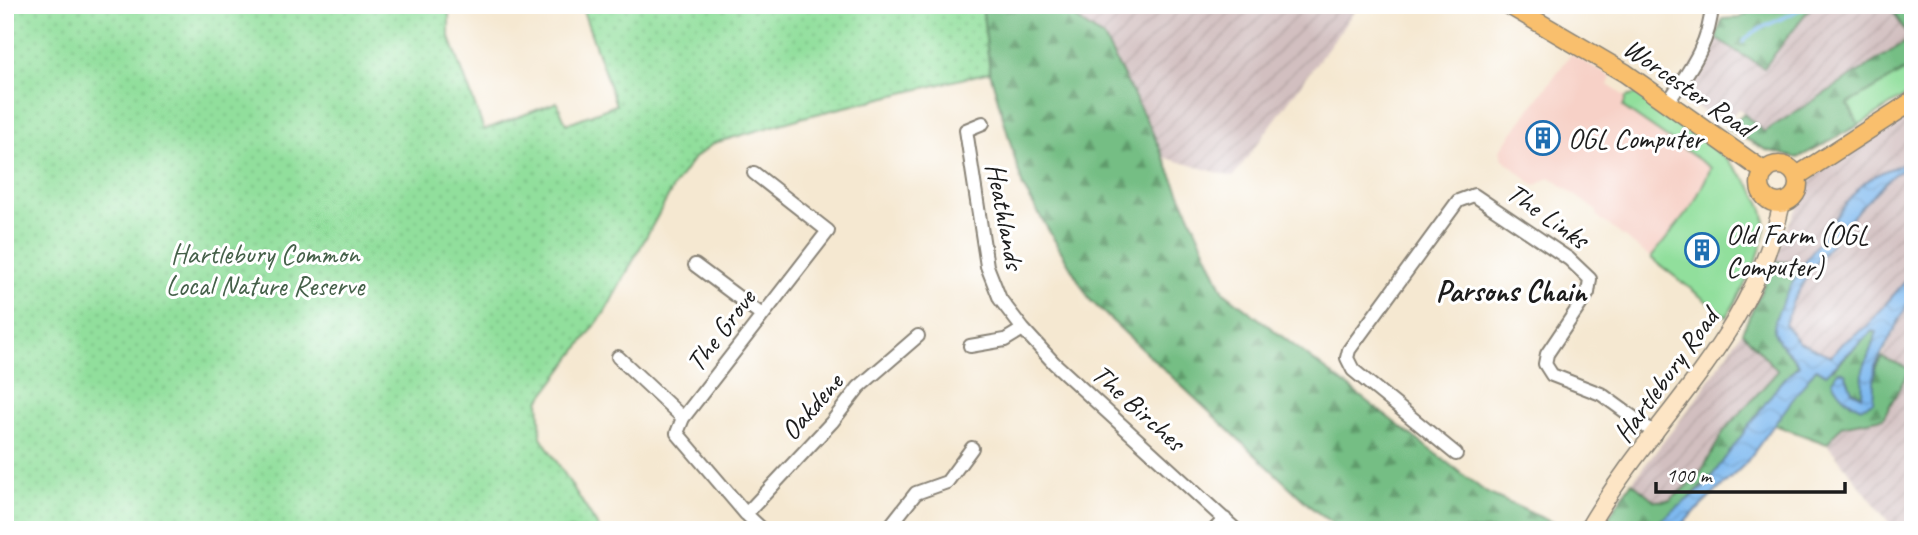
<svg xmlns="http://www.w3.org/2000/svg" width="1918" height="535" font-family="Caveat,sans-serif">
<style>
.built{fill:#f7d1c7}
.industrial{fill:url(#industrial-furrows)}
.grass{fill:url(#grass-dots);stroke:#567e5c;stroke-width:2}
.forest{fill:url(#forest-firs);stroke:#486d50;stroke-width:2}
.garden{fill:#91df9c;stroke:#567e5c;stroke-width:2}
.water{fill:url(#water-waves);stroke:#4d6a86;stroke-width:2}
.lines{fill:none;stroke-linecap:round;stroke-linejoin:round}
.stream{stroke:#7eb9f0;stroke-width:3.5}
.minor-casing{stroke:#888276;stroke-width:16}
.secondary-casing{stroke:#888276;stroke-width:19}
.primary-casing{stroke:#888276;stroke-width:21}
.minor{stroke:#fff;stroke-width:12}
.secondary{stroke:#fde5c5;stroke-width:16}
.primary{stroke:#f9bf6d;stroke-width:18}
.labels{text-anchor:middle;stroke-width:6;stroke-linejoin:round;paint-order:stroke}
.street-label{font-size:28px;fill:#1c1c1c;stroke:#fff}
.poi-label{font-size:28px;fill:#1c1c1c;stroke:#fff;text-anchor:start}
.park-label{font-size:28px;fill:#456049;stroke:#fff}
.neighbourhood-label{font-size:30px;font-weight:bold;fill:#1c1c1c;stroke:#fff}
</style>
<defs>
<pattern id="industrial-furrows" width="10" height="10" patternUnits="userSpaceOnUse" patternTransform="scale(1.75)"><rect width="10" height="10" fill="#d2bfc0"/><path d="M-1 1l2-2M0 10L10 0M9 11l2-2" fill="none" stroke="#b4a4a4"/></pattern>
<pattern id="grass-dots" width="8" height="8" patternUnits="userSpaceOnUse" patternTransform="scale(1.75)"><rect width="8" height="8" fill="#91df9c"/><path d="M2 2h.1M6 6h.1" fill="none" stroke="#7cbf86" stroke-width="1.8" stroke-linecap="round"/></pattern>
<pattern id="forest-firs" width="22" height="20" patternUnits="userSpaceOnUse" patternTransform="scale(1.75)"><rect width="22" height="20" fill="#74be84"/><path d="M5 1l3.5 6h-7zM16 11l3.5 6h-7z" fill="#5e9a6b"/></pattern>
<pattern id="water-waves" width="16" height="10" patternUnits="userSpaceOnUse" patternTransform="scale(1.75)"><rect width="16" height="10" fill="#7eb9f0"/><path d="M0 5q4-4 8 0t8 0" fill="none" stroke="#6c9ecd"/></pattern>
</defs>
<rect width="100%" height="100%" fill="#fff"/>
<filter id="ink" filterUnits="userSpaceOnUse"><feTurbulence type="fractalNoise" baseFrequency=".0143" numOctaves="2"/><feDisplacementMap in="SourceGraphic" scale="14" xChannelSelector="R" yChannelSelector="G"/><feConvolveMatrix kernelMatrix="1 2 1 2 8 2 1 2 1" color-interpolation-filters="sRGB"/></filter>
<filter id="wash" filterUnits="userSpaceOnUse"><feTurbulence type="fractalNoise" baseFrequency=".00686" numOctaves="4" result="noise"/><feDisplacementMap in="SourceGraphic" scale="28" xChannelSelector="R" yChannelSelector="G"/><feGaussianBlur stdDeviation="1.57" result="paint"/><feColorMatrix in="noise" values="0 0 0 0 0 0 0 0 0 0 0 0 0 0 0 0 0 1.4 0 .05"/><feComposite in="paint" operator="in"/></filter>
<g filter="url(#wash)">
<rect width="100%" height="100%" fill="#f5e8d1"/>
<path class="built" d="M 1571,54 L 1611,77 L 1608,85 L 1626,97 L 1623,108 L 1711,168 L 1693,205 L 1651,258 L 1597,216 L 1597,211 L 1550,177 L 1535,186 L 1502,158 L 1500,151 L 1505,143 Z"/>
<path class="industrial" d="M 1075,5 L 1359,5 L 1233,177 L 1163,157 L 1104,38 L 1074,18 Z
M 1812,5 L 1889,5 L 1910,38 L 1764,132 L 1739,109 L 1721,124 L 1688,101 L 1687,75 L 1709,33 L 1764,68 Z
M 1913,109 L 1913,161 L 1896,165 L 1862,186 L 1802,264 L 1775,261 L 1787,227 L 1814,176 Z
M 1909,168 L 1913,175 L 1913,272 L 1867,326 L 1842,343 L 1831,356 L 1799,342 L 1785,325 L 1792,303 L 1810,271 L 1869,198 L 1894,174 Z
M 1913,294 L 1913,530 L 1895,530 L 1827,444 L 1841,426 L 1864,423 L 1898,392 L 1910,369 L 1882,357 Z
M 1742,332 L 1779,371 L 1724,431 L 1700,474 L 1671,500 L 1655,501 L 1632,482 L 1696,400 Z"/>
<path class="grass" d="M 5,5 L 449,5 L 449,35 L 484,130 L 557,102 L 566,124 L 616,105 L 581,5 L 982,5 L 990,72 L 808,116 L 714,143 L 694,158 L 674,186 L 605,312 L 539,401 L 541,437 L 600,530 L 5,530 Z"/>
<path class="forest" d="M 982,5 L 1075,5 L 1075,18 L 1104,38 L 1151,129 L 1224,292 L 1487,493 L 1569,530 L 1341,530 L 1313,509 L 1090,300 L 1023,187 L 990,72 Z
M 1761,5 L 1812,5 L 1764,68 L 1716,39 L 1722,19 L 1739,18 Z
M 1889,5 L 1913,5 L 1913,78 L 1903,71 L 1848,105 L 1859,125 L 1798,158 L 1766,150 L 1726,128 L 1744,114 L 1764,132 L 1910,39 Z
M 1775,261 L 1802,264 L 1780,309 L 1779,342 L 1799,364 L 1780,384 L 1723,464 L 1687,501 L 1648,530 L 1600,530 L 1632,482 L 1655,501 L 1671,500 L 1700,474 L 1724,431 L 1778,371 L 1742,332 Z
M 1872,331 L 1878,332 L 1865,364 L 1862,396 L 1852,391 L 1845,373 L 1851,403 L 1874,391 C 1872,377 1873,369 1882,357 L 1910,369 L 1883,418 L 1841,426 L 1827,444 L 1772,424 L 1816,368 L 1833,369 Z"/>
<path class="garden" d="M 1904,71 L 1913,78 L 1913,91 L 1859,125 L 1848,104 Z
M 1638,94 C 1675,121 1769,175 1765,227 C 1762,259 1742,289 1727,317 L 1651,258 L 1693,205 L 1711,168 L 1623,107 L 1626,97 Z"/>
<path class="water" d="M 1913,161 L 1913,167 L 1894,174 L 1859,209 L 1810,271 L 1792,303 L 1785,325 L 1799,342 L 1831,356 L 1842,343 L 1867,326 L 1913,272 L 1913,294 L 1875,366 L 1873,402 L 1862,407 C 1847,402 1839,395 1832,381 L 1839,371 L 1845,373 L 1852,391 L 1862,396 L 1863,370 L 1877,332 L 1872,331 L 1826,374 L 1816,368 L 1745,464 L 1676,530 L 1648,530 L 1704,487 L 1780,383 L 1799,365 C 1793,352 1777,346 1774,331 C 1771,305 1841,206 1861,186 C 1873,174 1897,165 1913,161 Z"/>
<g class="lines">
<path class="stream" d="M 1743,42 C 1755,26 1789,19 1806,5"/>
</g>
</g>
<g filter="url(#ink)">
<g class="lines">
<g class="minor-casing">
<path id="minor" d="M 1668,102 C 1689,71 1710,44 1712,5
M 754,173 L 828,231 L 683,418 L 677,433 L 746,514 L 763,530
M 695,265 L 762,315
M 1023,329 L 1054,363 L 1236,530
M 970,346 L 1005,340 L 1023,329 L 1000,299 L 987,266 L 966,130 L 983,123
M 618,357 L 683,418
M 1456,454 L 1353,370 L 1347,358 L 1349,350 L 1458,201 L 1474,195 L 1569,259 L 1590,279 L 1588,293 L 1547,354 L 1545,364 L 1552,375 L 1601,394 L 1656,434
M 746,514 L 832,422 L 859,387 L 918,336
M 887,530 L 916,493 L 947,482 L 972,448
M 1214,530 L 1225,519"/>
</g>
<g class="secondary-casing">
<path id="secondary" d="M 1587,530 C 1655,413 1751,342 1782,203"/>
</g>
<g class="primary-casing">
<path id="primary" d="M 1509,5 L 1625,73 L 1765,172
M1760 184a19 19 0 1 1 38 0a19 19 0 1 1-38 0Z
M 1797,176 L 1913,101"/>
</g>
<use href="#minor" class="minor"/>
<use href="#secondary" class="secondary"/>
<use href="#primary" class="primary"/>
</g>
</g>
<defs>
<g id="building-ring" transform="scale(1.75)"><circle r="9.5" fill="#fff" stroke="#1f6fb2" stroke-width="1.5"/><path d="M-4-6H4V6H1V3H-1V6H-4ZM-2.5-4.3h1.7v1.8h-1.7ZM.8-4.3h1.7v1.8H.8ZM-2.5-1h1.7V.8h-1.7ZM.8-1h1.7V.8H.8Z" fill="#1f6fb2"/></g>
</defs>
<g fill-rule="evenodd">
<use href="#building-ring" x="1543" y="138"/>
<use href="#building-ring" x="1702" y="250"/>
</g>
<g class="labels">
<g class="street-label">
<text transform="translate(1689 87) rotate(35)" y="10">Worcester Road</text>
<text transform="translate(1548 215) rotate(35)" y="10">The Links</text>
<text transform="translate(1006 216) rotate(79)" y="10">Heathlands</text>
<text transform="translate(720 330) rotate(-53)" y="10">The Grove</text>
<text transform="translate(1665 375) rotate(-54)" y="10">Hartlebury Road</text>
<text transform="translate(811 406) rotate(-49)" y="10">Oakdene</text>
<text transform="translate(1139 407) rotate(42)" y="10">The Birches</text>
</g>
<g class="poi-label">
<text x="1568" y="148">OGL Computer</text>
<text x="1726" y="244">Old Farm (OGL<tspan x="1726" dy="32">Computer)</tspan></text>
</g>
<g class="park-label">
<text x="265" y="263">Hartlebury Common<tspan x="265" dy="32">Local Nature Reserve</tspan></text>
</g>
<g class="neighbourhood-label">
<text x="1511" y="301">Parsons Chain</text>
</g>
</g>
<rect width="1918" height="535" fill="none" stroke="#fff" stroke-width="28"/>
<path d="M1656 482v10h189v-10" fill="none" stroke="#1c1c1c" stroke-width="3.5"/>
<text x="1666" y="482" font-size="21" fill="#1c1c1c" stroke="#ffffff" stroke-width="5" paint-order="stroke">100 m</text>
</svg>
